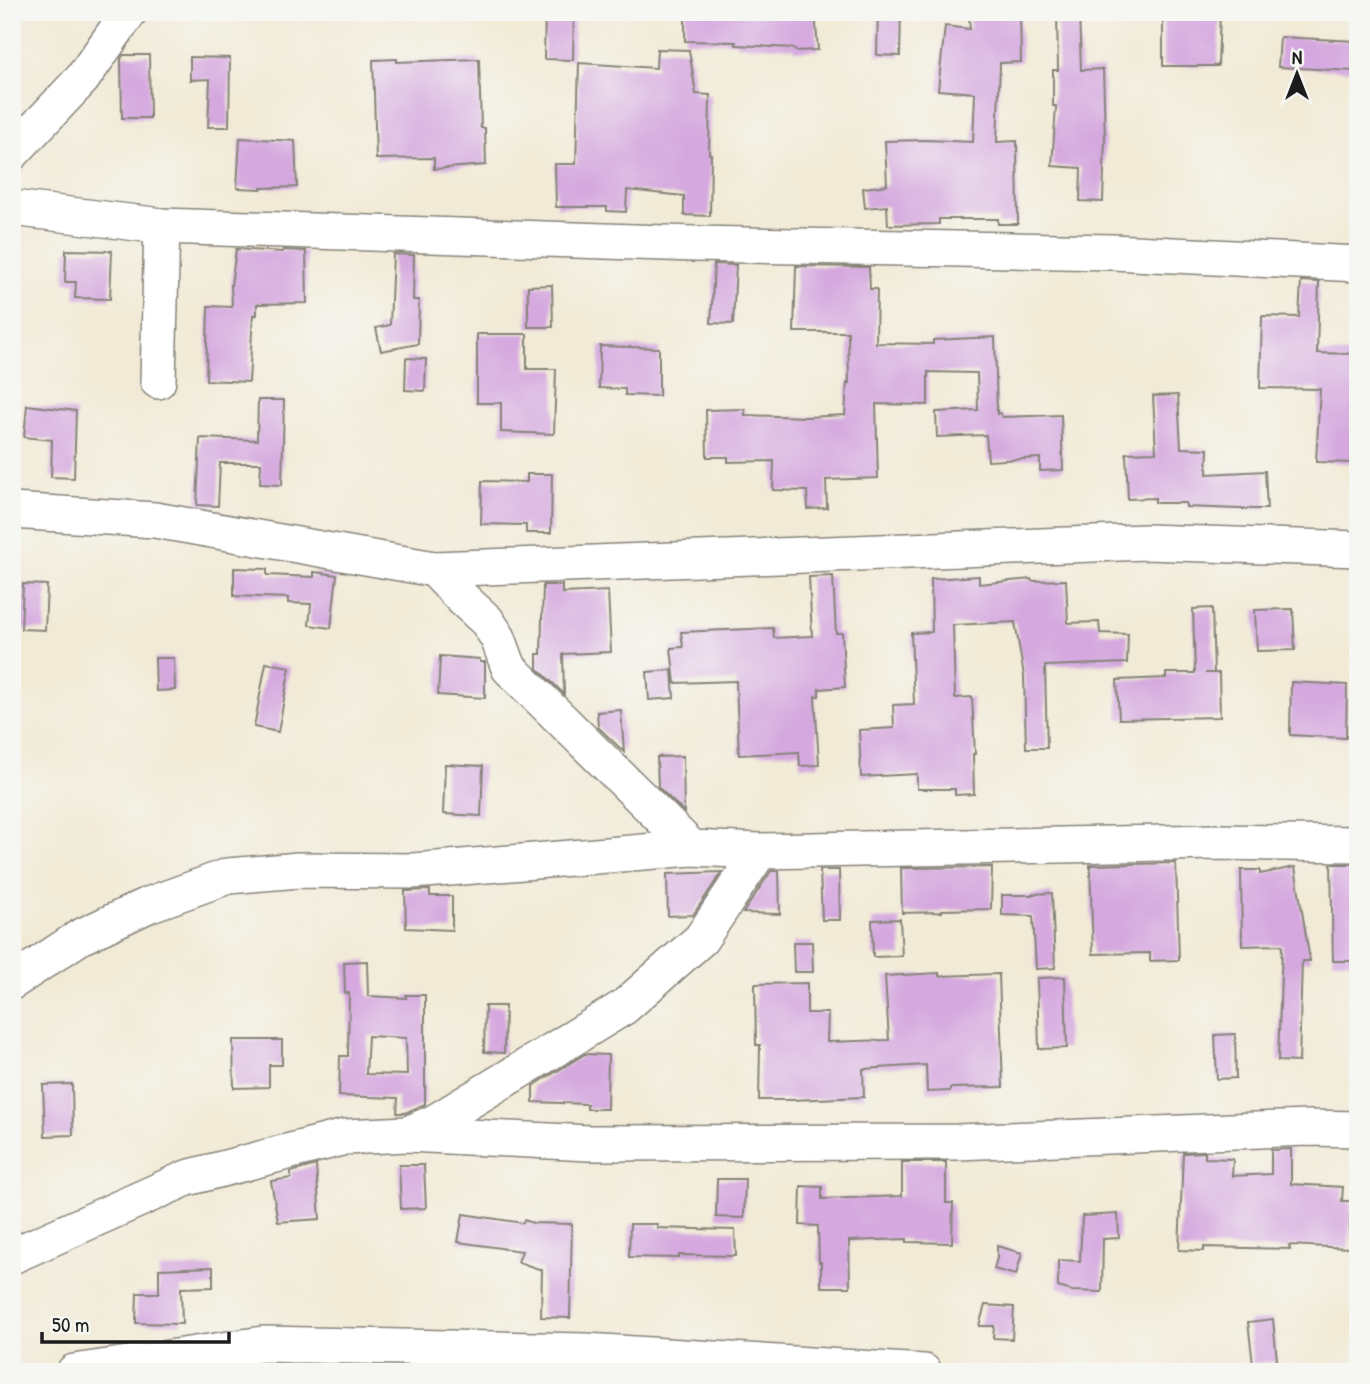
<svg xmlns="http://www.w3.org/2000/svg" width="1370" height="1384" font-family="'Patrick Hand',sans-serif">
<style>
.building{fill:#d5a9df;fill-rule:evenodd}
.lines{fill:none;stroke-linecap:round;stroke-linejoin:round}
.minor-casing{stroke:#868379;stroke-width:38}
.minor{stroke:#fff;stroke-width:35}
</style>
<rect width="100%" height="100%" fill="#f6f6f2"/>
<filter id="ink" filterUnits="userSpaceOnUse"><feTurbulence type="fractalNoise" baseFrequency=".0143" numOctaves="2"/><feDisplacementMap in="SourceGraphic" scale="14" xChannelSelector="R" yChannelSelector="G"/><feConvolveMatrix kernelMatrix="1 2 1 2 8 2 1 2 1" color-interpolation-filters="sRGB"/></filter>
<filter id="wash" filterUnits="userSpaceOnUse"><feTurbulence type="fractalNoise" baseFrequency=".00686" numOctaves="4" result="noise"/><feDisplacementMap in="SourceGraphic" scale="28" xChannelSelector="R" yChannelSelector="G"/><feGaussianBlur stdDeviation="1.57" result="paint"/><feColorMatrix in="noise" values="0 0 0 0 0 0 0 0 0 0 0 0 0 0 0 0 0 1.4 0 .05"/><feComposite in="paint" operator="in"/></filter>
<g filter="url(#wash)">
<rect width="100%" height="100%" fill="#f1ead6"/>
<g id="blocks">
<path class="building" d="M 545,12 L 574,12 L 573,60 L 544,59 Z
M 685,12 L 815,12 L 818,50 L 795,51 L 794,48 L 736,45 L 736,42 L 685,41 Z
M 878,12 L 901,12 L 900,56 L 877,55 Z
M 999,12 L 1020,12 L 1021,62 L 1000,63 L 997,142 L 1017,141 L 1018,224 L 998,224 L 998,219 L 939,219 L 939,224 L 888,225 L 887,206 L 865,208 L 863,188 L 887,185 L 885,141 L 926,140 L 973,142 L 975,93 L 938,90 L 945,26 L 970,29 L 969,17 L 999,16 Z
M 1057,12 L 1079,12 L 1081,70 L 1103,69 L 1105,137 L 1103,202 L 1080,201 L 1081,168 L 1052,166 L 1056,106 L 1053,106 L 1053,70 L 1058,70 Z
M 1163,12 L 1220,12 L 1218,66 L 1163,66 Z
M 1280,37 L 1356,41 L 1355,71 L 1278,67 Z
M 657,49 L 689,50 L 696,94 L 710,95 L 709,154 L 711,154 L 710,216 L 684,215 L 684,196 L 627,190 L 626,212 L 607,211 L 607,207 L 556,207 L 555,164 L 576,164 L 579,63 L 656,68 Z
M 123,55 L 149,55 L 150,118 L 122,118 L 121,59 Z
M 190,57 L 230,58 L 229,127 L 208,127 L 210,79 L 190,80 Z
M 397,59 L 397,62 L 479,59 L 481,128 L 485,128 L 486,165 L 434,169 L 434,158 L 376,159 L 373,60 Z
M 240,138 L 295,141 L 297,187 L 261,188 L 261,189 L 237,188 Z
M 236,249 L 283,252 L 283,250 L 306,251 L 307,303 L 257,304 L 257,315 L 253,315 L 249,382 L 206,380 L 208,306 L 232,307 L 231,285 Z
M 66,250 L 112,251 L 110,299 L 75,298 L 76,282 L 65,282 Z
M 393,254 L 414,255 L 413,300 L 419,300 L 418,344 L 381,351 L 376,328 L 390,325 Z
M 714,264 L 736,265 L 733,324 L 711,323 Z
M 796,266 L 869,267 L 870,289 L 877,289 L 876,343 L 933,344 L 933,340 L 995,337 L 997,414 L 1001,413 L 1002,417 L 1061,415 L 1063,470 L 1040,471 L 1040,458 L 988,461 L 986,435 L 937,437 L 936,412 L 978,410 L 977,373 L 928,372 L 928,405 L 876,404 L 878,478 L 826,480 L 827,508 L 808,509 L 807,491 L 773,490 L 774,461 L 728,462 L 728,457 L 707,457 L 706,410 L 745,409 L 745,415 L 806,417 L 845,415 L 847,383 L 849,383 L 848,332 L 794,332 Z
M 1301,281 L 1319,282 L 1317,353 L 1358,354 L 1358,463 L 1316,462 L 1320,389 L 1260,388 L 1262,316 L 1299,317 Z
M 552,285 L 553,327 L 528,327 L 528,286 Z
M 477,334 L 527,334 L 527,369 L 556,369 L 554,434 L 501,432 L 501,403 L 477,403 Z
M 600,346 L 659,348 L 659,396 L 625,395 L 625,389 L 599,388 Z
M 406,358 L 426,359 L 425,391 L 405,390 Z
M 1178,395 L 1181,448 L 1208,449 L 1207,474 L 1265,471 L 1267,509 L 1240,509 L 1186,507 L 1186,503 L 1155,503 L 1155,498 L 1128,499 L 1126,453 L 1156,452 L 1153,396 Z
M 258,400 L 284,400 L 282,485 L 260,484 L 261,463 L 220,463 L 218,506 L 197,505 L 200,438 L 257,440 Z
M 27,405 L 76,411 L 74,478 L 51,477 L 52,440 L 24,437 Z
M 527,474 L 552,474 L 551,533 L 526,533 L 526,525 L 481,524 L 482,481 L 527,482 Z
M 234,568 L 267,569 L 267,575 L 314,577 L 314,572 L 337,575 L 331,628 L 309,625 L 311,604 L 288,603 L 288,598 L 234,596 Z
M 833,576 L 836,633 L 842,633 L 845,687 L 819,689 L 819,696 L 815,696 L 819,765 L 800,766 L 799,752 L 739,755 L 736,681 L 675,683 L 671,648 L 683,647 L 681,632 L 773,628 L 774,638 L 812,636 L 809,577 Z
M 979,576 L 979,584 L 1031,579 L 1032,581 L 1066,580 L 1068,623 L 1099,622 L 1100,633 L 1128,634 L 1127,663 L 1045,666 L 1047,748 L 1026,748 L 1024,676 L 1015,622 L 953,625 L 955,698 L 972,697 L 975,754 L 973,754 L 974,794 L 955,795 L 955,789 L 917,789 L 917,774 L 861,777 L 859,730 L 894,728 L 893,705 L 914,704 L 911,633 L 932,632 L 931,579 Z
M 23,584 L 47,585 L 45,630 L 21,629 Z
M 543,585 L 562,585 L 562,593 L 608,591 L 611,652 L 563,654 L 564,694 L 537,668 L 537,654 L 541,654 Z
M 1212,608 L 1214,673 L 1205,673 L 1219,673 L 1220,717 L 1119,719 L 1117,680 L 1166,678 L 1166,673 L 1195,673 L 1193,609 Z
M 1293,609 L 1295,650 L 1257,651 L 1255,610 Z
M 440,656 L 480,659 L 480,662 L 485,662 L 485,698 L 438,695 Z
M 155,658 L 174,658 L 175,690 L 156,691 Z
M 266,663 L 290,667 L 278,732 L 254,727 Z
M 672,670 L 674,698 L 649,700 L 647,672 Z
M 1291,682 L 1347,685 L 1346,738 L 1290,735 Z
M 621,710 L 624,752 L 598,727 L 597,712 Z
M 683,756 L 684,812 L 658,787 L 657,757 Z
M 445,764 L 483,766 L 481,816 L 443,814 Z
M 1176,863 L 1179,960 L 1150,961 L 1150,953 L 1093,954 L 1090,865 Z
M 1331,864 L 1355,864 L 1358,961 L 1333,961 Z
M 992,867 L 991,909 L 942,910 L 942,912 L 902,913 L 901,868 Z
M 1295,867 L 1310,961 L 1302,961 L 1299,1062 L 1278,1061 L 1282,945 L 1242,946 L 1241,870 L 1260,870 L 1260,874 Z
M 820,870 L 839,870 L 840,920 L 822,920 Z
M 771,871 L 779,871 L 780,914 L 743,913 Z
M 722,872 L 693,915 L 668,916 L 667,874 Z
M 430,890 L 430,896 L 452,896 L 452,930 L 406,928 L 405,891 Z
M 1052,893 L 1055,968 L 1036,969 L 1033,916 L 1002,915 L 1002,895 L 1032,895 L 1032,894 Z
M 900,919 L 902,956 L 873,957 L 872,920 Z
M 793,942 L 812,942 L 813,972 L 794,972 Z
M 367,961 L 368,996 L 406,998 L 406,995 L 425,995 L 425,1104 L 405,1113 L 397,1113 L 398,1098 L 339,1096 L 340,1056 L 348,1056 L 349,993 L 345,993 L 344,962 ZM 368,1036 L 406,1038 L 407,1075 L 366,1074 Z
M 939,973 L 939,976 L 999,974 L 1003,1087 L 950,1088 L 950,1091 L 927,1092 L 926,1065 L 863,1069 L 864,1097 L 792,1100 L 759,1100 L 760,1045 L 756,1045 L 755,984 L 807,983 L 807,1013 L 828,1013 L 827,1042 L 889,1040 L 885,976 Z
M 1065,977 L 1067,1048 L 1039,1049 L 1037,978 Z
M 485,1006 L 505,1006 L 504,1053 L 484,1052 Z
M 1235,1034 L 1236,1078 L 1217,1079 L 1215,1035 Z
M 233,1040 L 282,1040 L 282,1065 L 269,1065 L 269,1087 L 234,1088 Z
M 585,1054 L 608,1055 L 607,1109 L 587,1109 L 587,1104 L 533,1102 L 533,1086 Z
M 72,1084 L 73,1135 L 45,1136 L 43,1085 Z
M 1291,1149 L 1291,1184 L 1343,1187 L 1342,1201 L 1351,1201 L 1349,1248 L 1289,1245 L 1290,1249 L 1204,1247 L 1204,1251 L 1179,1250 L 1183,1153 L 1205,1152 L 1205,1158 L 1233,1159 L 1232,1176 L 1271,1174 L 1271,1150 Z
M 902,1162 L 946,1162 L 946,1203 L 953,1203 L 952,1243 L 907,1242 L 907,1239 L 849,1241 L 850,1287 L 821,1287 L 821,1262 L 819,1262 L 818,1226 L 800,1225 L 801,1186 L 822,1187 L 822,1199 L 902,1196 Z
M 316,1165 L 320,1219 L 278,1222 L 271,1181 L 291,1178 L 291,1172 Z
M 399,1165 L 424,1165 L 426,1208 L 401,1209 Z
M 717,1179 L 745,1179 L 744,1218 L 716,1217 Z
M 463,1214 L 523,1223 L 524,1220 L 533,1223 L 572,1224 L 570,1318 L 541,1317 L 542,1270 L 518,1262 L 522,1251 L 458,1242 Z
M 1118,1214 L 1119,1238 L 1103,1239 L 1102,1292 L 1072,1291 L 1058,1287 L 1058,1260 L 1080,1261 L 1082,1216 Z
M 630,1224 L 657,1224 L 657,1228 L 735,1230 L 736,1256 L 679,1255 L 679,1258 L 629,1257 Z
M 997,1246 L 1022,1253 L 1016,1275 L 994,1269 L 997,1258 Z
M 213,1267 L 213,1287 L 181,1288 L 182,1324 L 136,1323 L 137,1293 L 159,1293 L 159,1269 Z
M 985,1305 L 1014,1307 L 1012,1339 L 993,1338 L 994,1326 L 979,1326 Z
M 1273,1319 L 1277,1361 L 1253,1364 L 1248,1322 Z"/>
</g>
</g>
<g filter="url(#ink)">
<use href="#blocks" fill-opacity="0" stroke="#868379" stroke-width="2"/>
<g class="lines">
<g class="minor-casing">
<path id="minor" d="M 12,153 L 82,79 L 129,12
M 12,208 L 162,226 L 695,244 L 1113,252 L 1358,264
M 158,381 L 162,226
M 12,511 L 155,520 L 434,569 L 1146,542 L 1358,549
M 434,569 L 464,600 L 487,621 L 498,638 L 509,668 L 692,848
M 12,982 L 80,937 L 148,905 L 228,876 L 299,870 L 413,871 L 692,848 L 760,851 L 1217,842 L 1358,844
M 410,1133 L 435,1122 L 624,1007 L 701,939 L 760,851
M 12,1256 L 187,1178 L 345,1137 L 407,1134 L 589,1143 L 957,1142 L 1308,1128 L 1358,1129
M 74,1372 L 263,1344 L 586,1351 L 924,1372"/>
</g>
<use href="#minor" class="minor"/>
</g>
</g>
<rect width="1370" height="1384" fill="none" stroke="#f6f6f2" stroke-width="42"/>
<g transform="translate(1297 74)" stroke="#f6f6f2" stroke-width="5" paint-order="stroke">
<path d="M0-5L12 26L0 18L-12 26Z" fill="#1c1c1c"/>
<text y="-10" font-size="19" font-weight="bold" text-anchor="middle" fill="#1c1c1c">N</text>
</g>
<path d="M42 1332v10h187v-10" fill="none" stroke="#1c1c1c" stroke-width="3.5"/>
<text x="52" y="1332" font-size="21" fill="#1c1c1c" stroke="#f6f6f2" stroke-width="5" paint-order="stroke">50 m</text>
</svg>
